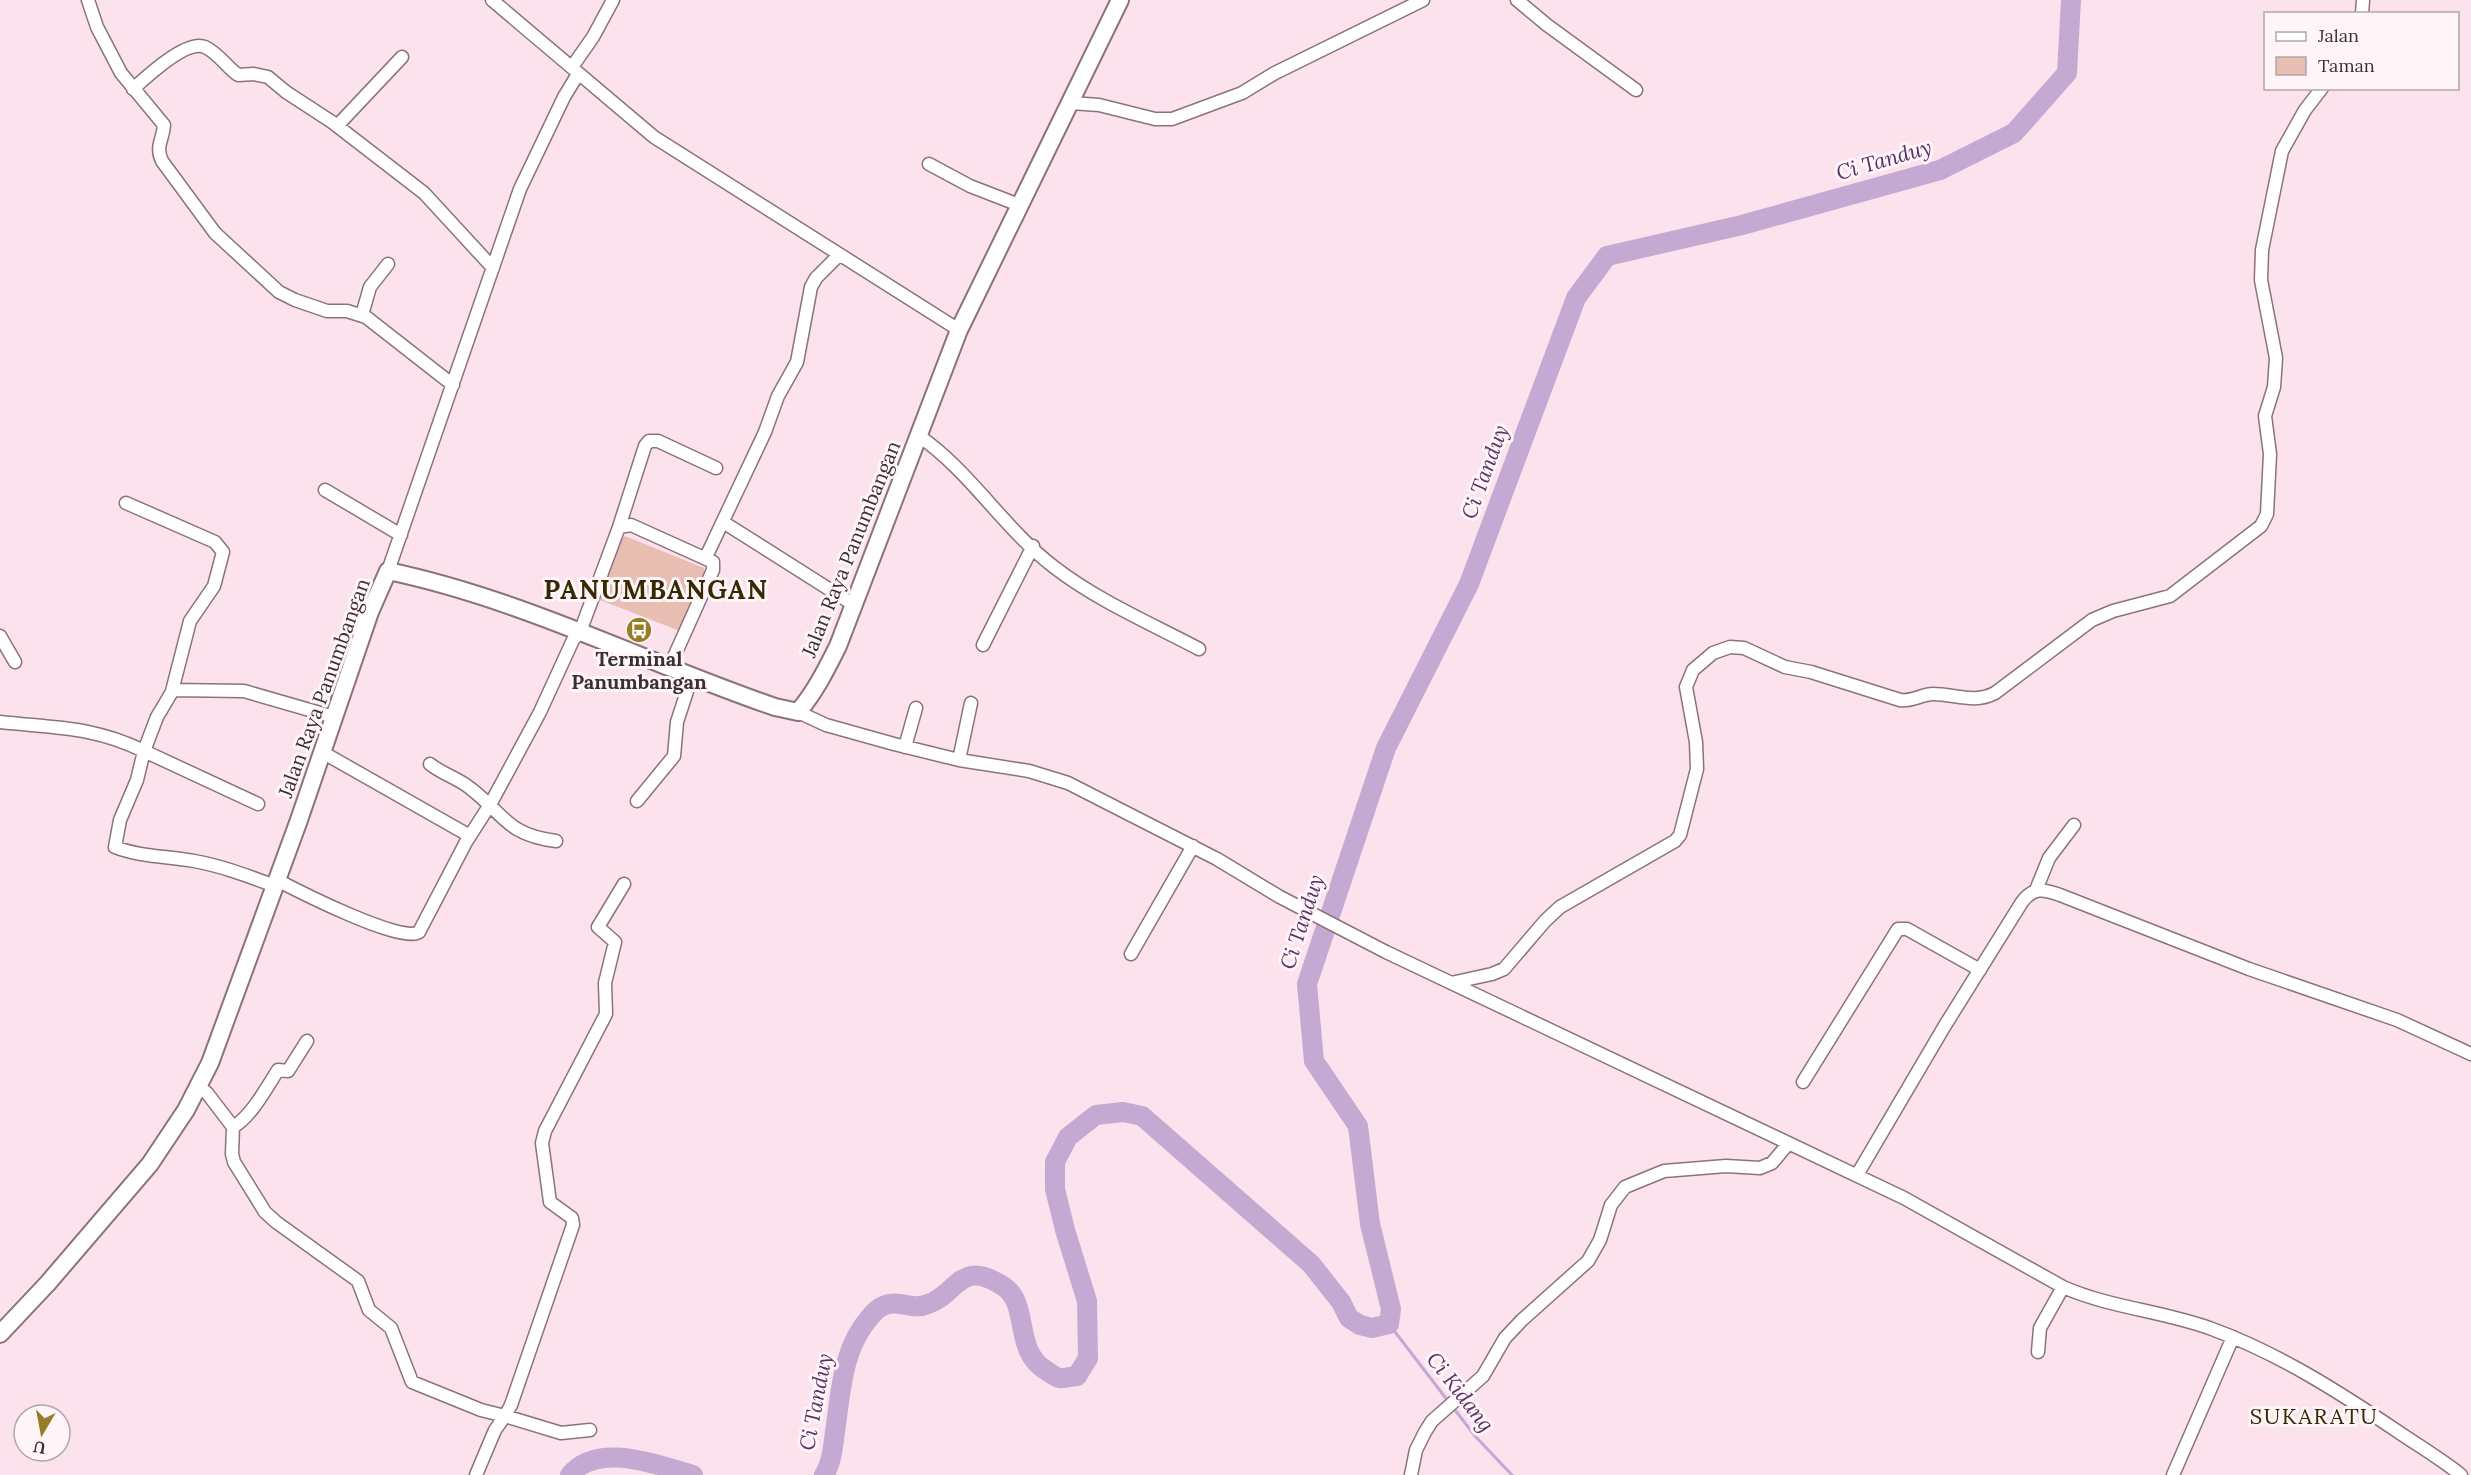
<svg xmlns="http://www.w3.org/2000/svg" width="2471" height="1475" font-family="Lora,serif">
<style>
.green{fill:#e8bdb2}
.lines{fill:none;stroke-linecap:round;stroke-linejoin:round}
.stream{stroke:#c4aad2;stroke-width:3}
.river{stroke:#c4aad2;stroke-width:20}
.minor-casing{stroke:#8a737c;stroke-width:15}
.secondary-casing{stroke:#8a737c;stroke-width:20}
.minor{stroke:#fff;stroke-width:12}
.secondary{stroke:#fff;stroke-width:16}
.labels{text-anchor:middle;stroke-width:6;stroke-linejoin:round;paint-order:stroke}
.street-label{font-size:20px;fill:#3a3034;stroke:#fff4f8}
.poi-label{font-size:20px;font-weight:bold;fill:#3a3034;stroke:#fff4f8}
.water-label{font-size:21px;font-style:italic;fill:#553266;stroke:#fff4f8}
.quarter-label{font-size:22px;letter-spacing:1.5px;fill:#342900;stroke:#fff4f8}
.district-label{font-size:26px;font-weight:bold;letter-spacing:1.5px;fill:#342900;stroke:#fff4f8}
</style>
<rect width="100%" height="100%" fill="#fce2ec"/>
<path class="green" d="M 625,536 L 704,568 L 705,575 L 680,631 L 600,600 L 599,596 L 622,539 Z"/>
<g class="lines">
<path class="stream" d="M 1389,1324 L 1448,1401
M 1452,1406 L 1475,1436 L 1512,1475"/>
<path class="river" d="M 570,1475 C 598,1441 658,1465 693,1475
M 824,1475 C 832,1463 833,1446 835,1432 C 841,1391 842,1349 870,1317 C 879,1306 887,1302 901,1304 C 911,1306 919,1308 928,1304 C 958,1294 959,1258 1003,1286 C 1031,1304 1012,1351 1047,1371 C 1050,1373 1055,1377 1059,1378 C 1064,1379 1072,1376 1077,1376 L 1088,1358 L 1087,1301 L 1065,1230 L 1055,1189 L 1055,1162 L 1068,1137 L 1096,1115 L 1123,1112 L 1142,1116 L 1311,1264 L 1341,1302 L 1349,1318 L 1360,1325 L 1372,1328 L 1389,1324 L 1391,1309 L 1370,1224 L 1358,1126 L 1314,1061 L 1307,984 L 1386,748 L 1469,584 L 1576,298 L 1607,256 L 1742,225 L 1940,170 L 2014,133 L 2067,73 L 2071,0"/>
<g class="minor-casing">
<path id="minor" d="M 88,0 L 97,27 L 121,73 L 164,125 C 163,140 155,146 162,161 L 215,233 L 279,292 L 295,300 L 327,311 L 347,311 L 366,317 L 453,385
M 492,0 L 654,137 L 959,330
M 1517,0 L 1547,25 L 1636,90
M 2362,14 L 2363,0
M 572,67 L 593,37 L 613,0
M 133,89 C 146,77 187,39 205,47 C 218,53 227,67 238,75 L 254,74 L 268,77 L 286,92 L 332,122 L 424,193 L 493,268
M 1071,103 L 1099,105 L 1155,119 L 1172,119 L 1242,93 L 1275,73 L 1423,0
M 337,126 L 402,57
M 929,164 L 970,186 L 1019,205
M 362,315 L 370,287 L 388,264
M 919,436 C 971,472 1004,529 1054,567 C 1098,601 1150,623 1199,649
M 325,490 L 401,535
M 126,503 L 215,542 L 223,552 L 214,586 L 190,621 L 172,691
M 723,522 L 854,605
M 619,527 L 645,446 L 649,441 L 658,441 L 716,468
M 706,557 L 765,432 L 778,396 L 797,362 L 811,287 L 816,278 L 839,255
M 388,571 L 520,189 L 564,97 L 578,74
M 0,636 L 15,662
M 983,645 L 1033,546
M 798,712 L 826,725 L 894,744 L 959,760 L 1029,771 L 1068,783 L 1217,859 L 1280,897 L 1386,952 L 1904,1198 L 2063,1287 C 2111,1308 2163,1311 2212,1329 C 2278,1353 2339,1392 2397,1431 C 2419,1446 2441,1459 2461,1475
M 0,722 C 54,728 93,726 144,751 L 157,717 L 173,690 L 244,691 L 334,717
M 905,747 L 916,708
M 322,752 L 470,836
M 959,760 L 971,703
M 430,764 C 442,774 458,778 470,788 C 505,815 507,835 556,841
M 637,801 L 674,756 L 677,722 L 692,676
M 258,804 L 144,751 L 137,780 L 120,820 L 115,847 C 140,857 168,856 194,861 C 222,866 248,876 275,886
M 277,880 C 298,891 402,944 419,932 L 466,842 L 491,803 L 540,712 L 573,640 L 580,632 L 619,527 L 631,525 L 713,562 L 713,570 L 669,668
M 2036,890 L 2049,858 L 2074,825
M 1131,954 L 1193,846
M 1451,983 L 1492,974 L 1504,969 L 1545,921 L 1560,907 L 1675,841 L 1680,835 L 1697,769 L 1696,742 L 1686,687 L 1693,670 L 1713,653 L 1730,647 L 1744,648 L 1785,667 L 1811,672 L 1900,700 C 1912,702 1922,694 1933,694 C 1955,694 1974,704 1995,693 L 2092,620 L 2113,611 L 2170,596 L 2261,526 L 2267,514 L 2270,454 L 2265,416 L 2274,387 L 2276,358 L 2261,280 L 2262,250 L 2282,151 L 2305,110 L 2322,88
M 1803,1082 L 1898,929 L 1907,929 L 1980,970
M 198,1086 L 207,1093 L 233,1127 C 251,1117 267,1087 278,1070 L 288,1071 L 307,1041
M 233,1127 L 232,1154 L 234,1162 L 265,1212 L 276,1222 L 358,1281 L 369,1310 L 391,1328 L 412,1382 L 481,1410 L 505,1416 L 495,1430 L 476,1475
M 1857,1175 L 1944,1027 L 2022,902 C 2033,887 2043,889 2060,895 L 2249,969 L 2397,1020 L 2471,1054
M 2038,1352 L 2040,1328 L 2063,1287
M 590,1430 L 561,1433 L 505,1416 L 511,1405 L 573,1225 L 572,1218 L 550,1202 L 542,1143 L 545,1131 L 606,1014 L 605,983 L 615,942 L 598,927 L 624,884
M 1411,1475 L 1416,1450 L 1425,1432 L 1432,1421 L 1483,1376 L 1505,1338 L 1522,1320 L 1588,1261 L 1600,1240 L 1611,1205 L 1625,1187 L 1664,1171 L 1726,1166 L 1760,1168 L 1772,1163 L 1788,1144
M 2173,1475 L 2233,1337"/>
</g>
<g class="secondary-casing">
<path id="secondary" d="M 0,1334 L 48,1283 L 150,1164 L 186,1110 L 210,1063 L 299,820 L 370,612 L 388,571 C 522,599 646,663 775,707 L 798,712 C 815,692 826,670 838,646 L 959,330 L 1120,0"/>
</g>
<use href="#minor" class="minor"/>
<use href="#secondary" class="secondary"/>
</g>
<defs>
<g id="bus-disc" transform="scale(1.35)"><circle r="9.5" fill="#957e26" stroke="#fff4f8"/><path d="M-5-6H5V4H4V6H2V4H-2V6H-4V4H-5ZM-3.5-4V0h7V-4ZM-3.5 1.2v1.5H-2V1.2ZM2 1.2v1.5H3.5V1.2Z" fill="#fff"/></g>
</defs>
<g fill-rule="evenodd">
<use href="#bus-disc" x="639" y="630"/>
</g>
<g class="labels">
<g class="street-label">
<text transform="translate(851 549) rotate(-68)" y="7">Jalan Raya Panumbangan</text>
<text transform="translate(324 688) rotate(-70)" y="7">Jalan Raya Panumbangan</text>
</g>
<g class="poi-label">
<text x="639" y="666">Terminal<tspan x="639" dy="23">Panumbangan</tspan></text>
</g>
<g class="water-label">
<text transform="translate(1884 160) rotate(-16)" y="7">Ci Tanduy</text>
<text transform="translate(1485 472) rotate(-70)" y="7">Ci Tanduy</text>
<text transform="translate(1302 922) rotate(-72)" y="7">Ci Tanduy</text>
<text transform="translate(1460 1392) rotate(52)" y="7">Ci Kidang</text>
<text transform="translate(816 1402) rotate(-79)" y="7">Ci Tanduy</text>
</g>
<g class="quarter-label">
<text x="2314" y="1424">SUKARATU</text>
</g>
<g class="district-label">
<text x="656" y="599">PANUMBANGAN</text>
</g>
</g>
<rect x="2264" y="12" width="195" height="78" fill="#fff4f8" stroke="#b0a6aa" stroke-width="1.5"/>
<rect x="2276" y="32" width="30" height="9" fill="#ffffff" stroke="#b0a6aa" stroke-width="1.5"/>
<text x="2318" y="42" font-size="18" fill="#3a3034">Jalan</text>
<rect x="2276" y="57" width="30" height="18" fill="#e8bdb2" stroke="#b0a6aa" stroke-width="1.5"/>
<text x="2318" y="72" font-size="18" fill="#3a3034">Taman</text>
<g transform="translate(42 1433) rotate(190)"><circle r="28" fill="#fff4f8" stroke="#b0a6aa" stroke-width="1.5"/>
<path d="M0-4.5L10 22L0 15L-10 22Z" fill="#957e26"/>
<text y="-9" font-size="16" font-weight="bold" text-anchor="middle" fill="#3a3034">U</text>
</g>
</svg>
